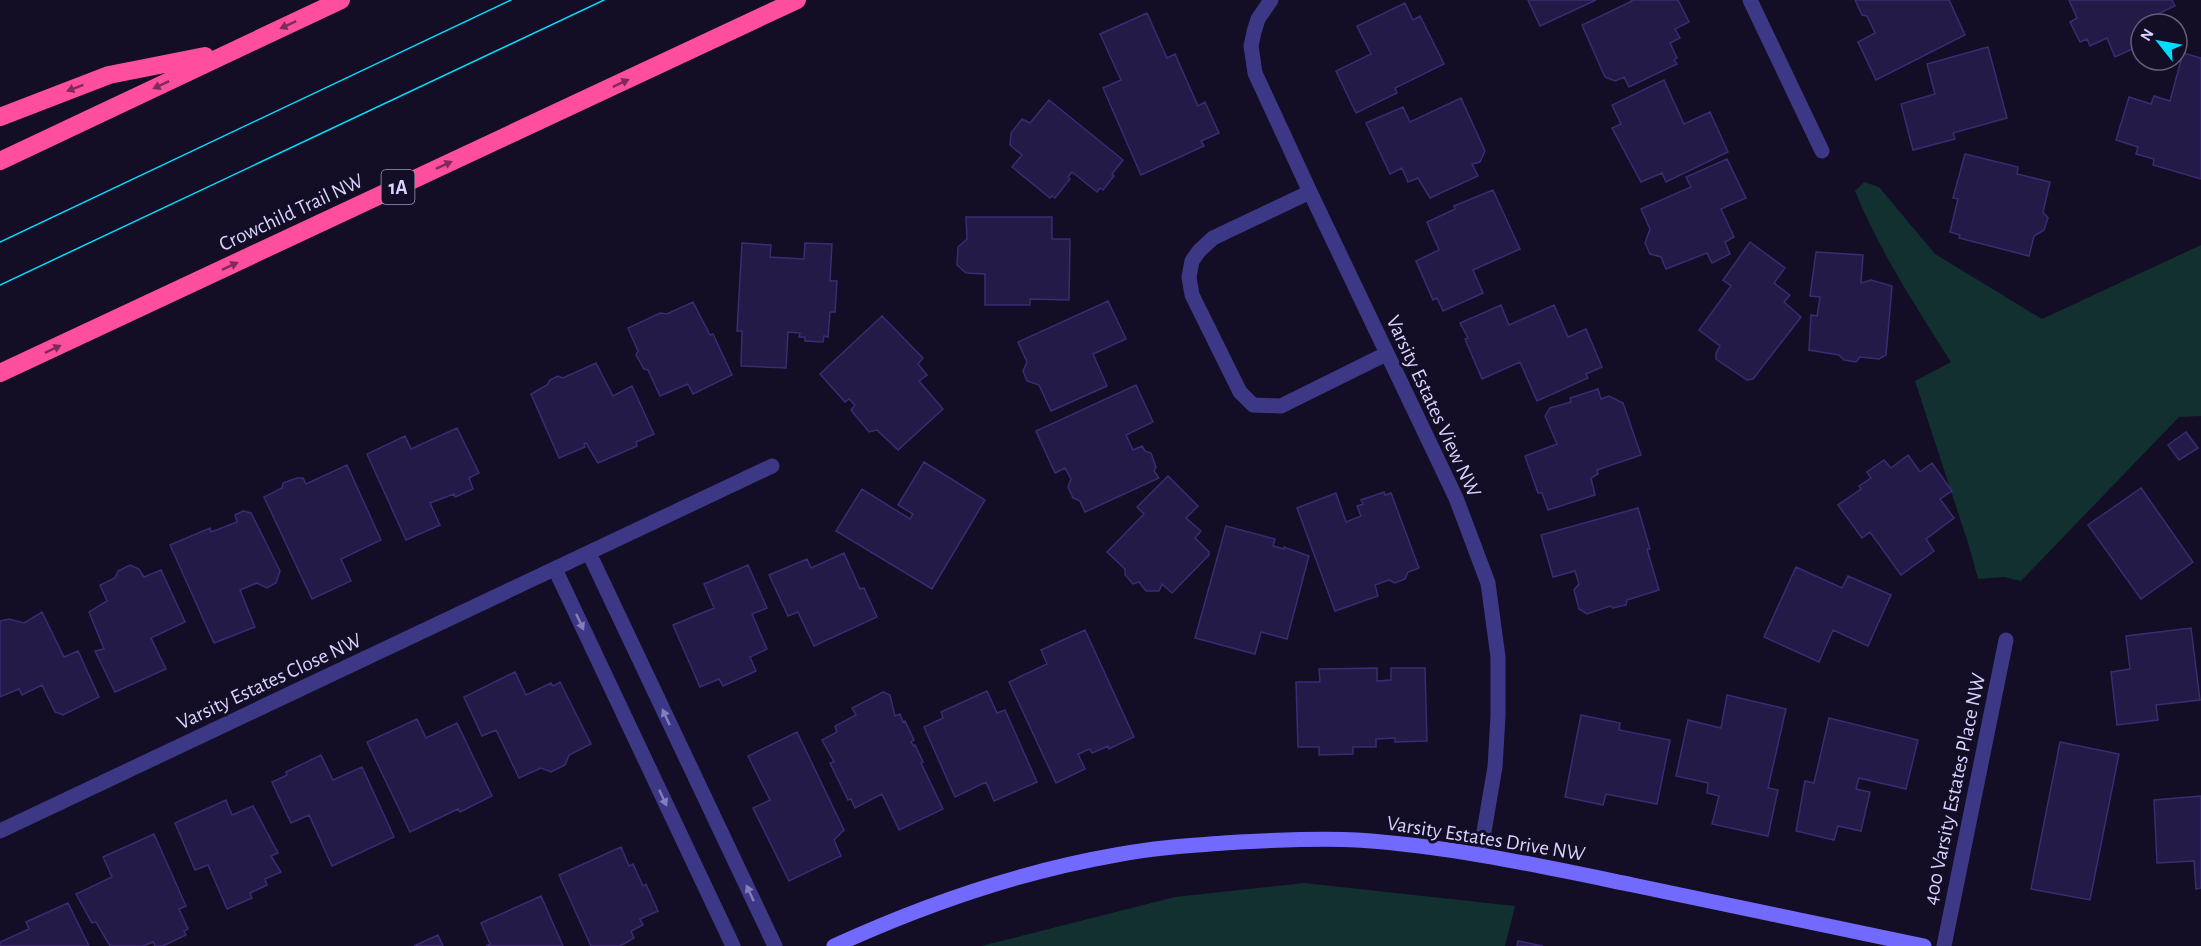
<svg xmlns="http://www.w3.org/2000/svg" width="2201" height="946" font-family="'Alegreya Sans',sans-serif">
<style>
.green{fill:#11302f}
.building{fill:#241a47;stroke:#3c2b73;stroke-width:1.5}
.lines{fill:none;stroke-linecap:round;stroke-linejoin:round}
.street{stroke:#3d3885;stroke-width:15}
.secondary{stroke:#726aff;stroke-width:15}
.highway{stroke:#ff4e9e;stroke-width:18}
.tram{stroke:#00ddfe;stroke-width:1.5}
.oneway{fill:#7d2b5b}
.oneway2{fill:#837ebc}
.labels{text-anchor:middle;stroke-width:6;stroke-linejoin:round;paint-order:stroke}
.shield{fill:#130e25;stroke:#9e98be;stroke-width:1.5}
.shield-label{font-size:20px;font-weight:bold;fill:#d9d3ff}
.street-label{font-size:21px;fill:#d9d3ff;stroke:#130e25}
</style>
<rect width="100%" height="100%" fill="#130e25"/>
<path class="green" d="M 1864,182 L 1879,187 L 1935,254 L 2042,319 L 2201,245 L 2201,416 L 2179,417 L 2021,581 L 2004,577 L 1978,579 L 1969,546 L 1915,381 L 1951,362 C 1916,307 1880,252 1855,191 Z
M 1304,883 L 1515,906 L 1505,946 L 981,946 L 1175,897 Z"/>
<path class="building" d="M 1528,0 L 1596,0 L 1540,26 Z
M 1631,0 L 1678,0 L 1689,22 L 1675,29 L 1680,38 L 1670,43 L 1677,58 L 1674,60 L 1677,64 L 1629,87 L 1624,77 L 1615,81 L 1605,77 L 1582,25 L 1632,1 Z
M 1855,0 L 1949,0 L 1965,35 L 1876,80 L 1858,42 L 1875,33 L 1867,16 L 1862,15 Z
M 2069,0 L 2172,0 L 2175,6 L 2153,16 L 2157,24 L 2141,24 L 2141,45 L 2115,57 L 2107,38 L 2090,46 L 2087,39 L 2080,42 L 2070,22 L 2077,18 Z
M 1405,3 L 1413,20 L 1420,16 L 1444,64 L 1395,88 L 1397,93 L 1356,113 L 1336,71 L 1371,54 L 1357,26 Z
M 1147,13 L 1167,58 L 1175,54 L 1198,106 L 1205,102 L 1219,133 L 1201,141 L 1204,146 L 1141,175 L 1103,88 L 1121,80 L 1100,34 Z
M 1988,47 L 2007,118 L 1953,133 L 1955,139 L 1913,150 L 1901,104 L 1935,94 L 1927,64 Z
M 2183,53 L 2201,58 L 2201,179 L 2153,165 L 2154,159 L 2136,154 L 2138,147 L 2116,140 L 2129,97 L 2151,104 L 2154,96 L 2170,101 Z
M 1664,80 L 1684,124 L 1710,112 L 1728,152 L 1666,182 L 1662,173 L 1641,182 L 1612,128 L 1621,124 L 1612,105 Z
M 1461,98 L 1485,151 L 1480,162 L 1472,164 L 1478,176 L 1430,198 L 1418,178 L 1408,182 L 1402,168 L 1390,174 L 1366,123 L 1403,107 L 1410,122 Z
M 1049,100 L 1123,160 L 1112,174 L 1114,176 L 1103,190 L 1100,188 L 1097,192 L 1072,172 L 1068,177 L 1070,179 L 1055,198 L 1052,196 L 1050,198 L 1012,167 L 1022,155 L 1010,145 L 1011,133 L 1022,119 L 1030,123 Z
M 1965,154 L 2018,167 L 2017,174 L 2050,182 L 2043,212 L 2048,218 L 2044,230 L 2034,236 L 2029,256 L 1959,238 L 1960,235 L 1950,232 L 1958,199 L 1953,198 Z
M 1727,159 L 1746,198 L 1721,209 L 1734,237 L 1725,242 L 1730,254 L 1712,263 L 1707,253 L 1666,269 L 1661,257 L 1650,254 L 1645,243 L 1650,229 L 1641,209 L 1691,187 L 1686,177 Z
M 1493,190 L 1520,249 L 1473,270 L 1483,293 L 1443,311 L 1437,298 L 1433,300 L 1416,261 L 1439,250 L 1427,222 L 1455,209 L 1454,206 Z
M 966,217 L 1052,217 L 1052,239 L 1070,239 L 1069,300 L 1030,299 L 1030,305 L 985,305 L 985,274 L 966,273 L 957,265 L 958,247 L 967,239 Z
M 1750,242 L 1785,268 L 1774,283 L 1790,295 L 1784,302 L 1801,317 L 1753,379 L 1747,380 L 1716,359 L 1716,353 L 1720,346 L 1699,330 L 1731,286 L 1723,280 Z
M 742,243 L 771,245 L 770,257 L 804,259 L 805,243 L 832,244 L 830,281 L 837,281 L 835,312 L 830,312 L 828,337 L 824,336 L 823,342 L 805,341 L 805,337 L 799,337 L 800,333 L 788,332 L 786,368 L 741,366 L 742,331 L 737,331 Z
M 1816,252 L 1863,255 L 1861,283 L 1871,280 L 1892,286 L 1886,355 L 1879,359 L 1860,357 L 1856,362 L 1844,360 L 1839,355 L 1809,350 L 1811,315 L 1817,316 L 1820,297 L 1810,296 Z
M 1108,301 L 1126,339 L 1093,354 L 1107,386 L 1051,411 L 1039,385 L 1027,381 L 1023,371 L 1027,362 L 1018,342 Z
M 693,302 L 710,335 L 713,334 L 732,375 L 693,394 L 688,384 L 660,396 L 648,370 L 644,369 L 636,355 L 638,351 L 628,328 L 660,313 L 667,314 Z
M 1501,305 L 1509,325 L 1554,305 L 1568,337 L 1586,329 L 1602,367 L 1586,374 L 1588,378 L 1537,401 L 1520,362 L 1482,379 L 1465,339 L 1468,338 L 1460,323 Z
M 882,316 L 923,358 L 918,364 L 927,375 L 919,381 L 943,409 L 898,450 L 877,430 L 869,432 L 851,410 L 855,405 L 849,399 L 845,402 L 820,374 Z
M 596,363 L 613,396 L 632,386 L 654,434 L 636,442 L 637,446 L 598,463 L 586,443 L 584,444 L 585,447 L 559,458 L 531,394 L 547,385 L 550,380 L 558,376 L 563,378 Z
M 1136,385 L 1153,422 L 1126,435 L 1133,450 L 1142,446 L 1145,451 L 1151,453 L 1156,467 L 1154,471 L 1159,478 L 1085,512 L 1080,501 L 1073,498 L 1068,487 L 1071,479 L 1065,468 L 1055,473 L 1036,431 Z
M 1598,389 L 1601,399 L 1609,396 L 1623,403 L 1641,455 L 1597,470 L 1598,474 L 1591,478 L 1595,495 L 1548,510 L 1542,493 L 1538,493 L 1525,456 L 1557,444 L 1545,416 L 1550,408 L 1571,402 L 1570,398 Z
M 457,428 L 479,473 L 469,478 L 473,489 L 455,497 L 454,494 L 430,503 L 440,525 L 406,540 L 367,454 L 405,436 L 411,449 Z
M 2186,432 L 2198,448 L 2179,460 L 2168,445 Z
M 1908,455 L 1920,472 L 1932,463 L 1952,491 L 1940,499 L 1954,518 L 1926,539 L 1934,551 L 1901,575 L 1870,532 L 1862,538 L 1838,505 L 1861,489 L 1859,486 L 1871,478 L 1867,472 L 1884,460 L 1891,468 Z
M 924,462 L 985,500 L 932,589 L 836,531 L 862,489 L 910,519 L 913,514 L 898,505 Z
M 347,465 L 381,540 L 341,559 L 351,581 L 312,599 L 264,497 L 282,488 L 283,483 L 297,478 L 303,478 L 306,484 Z
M 1168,476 L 1198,506 L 1186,518 L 1201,531 L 1195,538 L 1209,552 L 1209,555 L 1172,593 L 1162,584 L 1159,591 L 1146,591 L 1139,582 L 1133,584 L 1125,575 L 1125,569 L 1107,552 L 1144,514 L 1137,507 Z
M 2141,488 L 2193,562 L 2141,599 L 2088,525 Z
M 1384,492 L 1385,495 L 1391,493 L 1419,568 L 1408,572 L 1405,579 L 1395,583 L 1389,580 L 1375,585 L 1378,596 L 1335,611 L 1297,508 L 1336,493 L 1346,522 L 1361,516 L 1357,506 L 1363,504 L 1361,500 Z
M 1638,508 L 1650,549 L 1647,549 L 1659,590 L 1627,600 L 1626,605 L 1613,608 L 1610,606 L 1587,614 L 1579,609 L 1574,590 L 1579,584 L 1575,571 L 1553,577 L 1541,535 Z
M 243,511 L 251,513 L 280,571 L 276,583 L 267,588 L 257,583 L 240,590 L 255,627 L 214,643 L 170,545 L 210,528 L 211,532 L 237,522 L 235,515 Z
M 1226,526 L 1275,539 L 1273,546 L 1284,549 L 1284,547 L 1309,556 L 1287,639 L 1261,632 L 1255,654 L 1195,638 Z
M 844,553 L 860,589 L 864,588 L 877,617 L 814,646 L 798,612 L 788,616 L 769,575 L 807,559 L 811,568 Z
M 130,565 L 139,569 L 144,577 L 161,570 L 185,622 L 151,638 L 166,669 L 115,692 L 95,651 L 104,649 L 89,612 L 107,601 L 100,585 L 115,578 L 118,571 Z
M 748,565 L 767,608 L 752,614 L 767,649 L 750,657 L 756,671 L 723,686 L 719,679 L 700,687 L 673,625 L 714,608 L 704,584 Z
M 1796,567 L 1842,588 L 1848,576 L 1891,595 L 1868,646 L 1833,630 L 1819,662 L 1764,637 Z
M 42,612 L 64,657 L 78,651 L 99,697 L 63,715 L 55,712 L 42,685 L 22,695 L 19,689 L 0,697 L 0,621 L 9,619 L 24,623 Z
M 2191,628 L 2200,700 L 2156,705 L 2158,720 L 2117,725 L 2111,672 L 2130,669 L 2126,636 Z
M 1085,630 L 1134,737 L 1109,749 L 1108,746 L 1092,753 L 1090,749 L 1078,754 L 1085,769 L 1056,783 L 1009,682 L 1047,664 L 1041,650 Z
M 1377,668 L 1377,681 L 1391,680 L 1391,668 L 1425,668 L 1427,741 L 1395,742 L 1395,738 L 1376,739 L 1376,747 L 1353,747 L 1353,754 L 1319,755 L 1319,747 L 1298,747 L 1296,682 L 1320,682 L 1319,669 Z
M 515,672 L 526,695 L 551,683 L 553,686 L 560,682 L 591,744 L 569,755 L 565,765 L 551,772 L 541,768 L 519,778 L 496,730 L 482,736 L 464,697 Z
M 987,691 L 997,713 L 1005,710 L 1037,782 L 994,801 L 986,782 L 955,797 L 924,727 L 943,718 L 941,712 Z
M 883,692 L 890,695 L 895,716 L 900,714 L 903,722 L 905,721 L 914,740 L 911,742 L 914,746 L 915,745 L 923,762 L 921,763 L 943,809 L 899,830 L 882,794 L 855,808 L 851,799 L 848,800 L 830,763 L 834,762 L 822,740 L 837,732 L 835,726 L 856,715 L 852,708 Z
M 1727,695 L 1786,709 L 1768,788 L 1778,790 L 1768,836 L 1712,824 L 1719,796 L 1707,793 L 1708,783 L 1676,776 L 1688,720 L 1721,728 Z
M 1581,715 L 1620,723 L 1619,730 L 1670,740 L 1657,804 L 1606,794 L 1603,805 L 1565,797 Z
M 1829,718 L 1918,740 L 1906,789 L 1859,778 L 1856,789 L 1870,792 L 1861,831 L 1838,826 L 1834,840 L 1796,831 L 1805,781 L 1814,783 Z
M 417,719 L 426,738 L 457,723 L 492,796 L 460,812 L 458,809 L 410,832 L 367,742 Z
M 797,732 L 844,830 L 834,840 L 841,856 L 789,881 L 753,808 L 770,800 L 748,756 Z
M 2060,742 L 2119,754 L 2090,900 L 2031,889 Z
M 321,755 L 333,780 L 362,767 L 394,837 L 332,866 L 309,815 L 291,823 L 272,782 L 287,775 L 286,772 Z
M 2201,796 L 2201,888 L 2196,889 L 2194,861 L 2157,863 L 2154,800 Z
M 226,800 L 232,815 L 253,806 L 278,853 L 271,856 L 281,872 L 265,879 L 267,885 L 250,893 L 252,898 L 227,909 L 208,865 L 195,870 L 175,823 Z
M 154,834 L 186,906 L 179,909 L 188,929 L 184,931 L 186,935 L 163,946 L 155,946 L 153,942 L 143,946 L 110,946 L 96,922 L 92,923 L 76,894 L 112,877 L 103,857 Z
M 621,847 L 629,866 L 633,864 L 643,886 L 646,884 L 658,911 L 640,919 L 643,925 L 631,931 L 634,938 L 624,944 L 619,946 L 591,946 L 559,875 Z
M 541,896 L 563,946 L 486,946 L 490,944 L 481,923 Z
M 68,903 L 89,946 L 0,946 L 0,942 L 29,929 L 26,922 Z
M 438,935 L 443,946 L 414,946 Z
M 1518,941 L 1543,946 L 1517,946 Z"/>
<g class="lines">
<path class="street" d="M 1271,0 L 1258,19 L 1254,32 L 1251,46 L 1255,73 L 1310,192 L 1456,498 L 1488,583 L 1498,657 L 1498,716 L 1495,767 L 1480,855
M 1750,0 L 1822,151
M 1310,192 L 1213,238 L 1199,251 L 1192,261 L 1189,277 L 1192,295 L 1240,392 L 1253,405 L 1281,406 L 1386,354
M 589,553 L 775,946
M 555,569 L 733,946
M 0,831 L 772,466
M 1944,946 L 2006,640"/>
<path class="secondary" d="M 834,946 C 924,905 1018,872 1116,855 C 1157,847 1198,845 1239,842 C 1278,840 1317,838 1357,840 C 1450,846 1541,866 1633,885 C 1730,905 1827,926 1924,946"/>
<path class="highway" d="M 0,117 L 109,75 L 205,56
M 0,161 L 341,0
M 0,373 L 797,0"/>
<path class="tram" d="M 0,242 L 511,0
M 0,285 L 604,0"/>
</g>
<defs><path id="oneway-solid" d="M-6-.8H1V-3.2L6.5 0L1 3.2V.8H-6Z" transform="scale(1.5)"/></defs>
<g class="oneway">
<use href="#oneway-solid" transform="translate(288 25) rotate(155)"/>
<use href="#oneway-solid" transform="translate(621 83) rotate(-25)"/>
<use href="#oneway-solid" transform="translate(161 85) rotate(155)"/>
<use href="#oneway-solid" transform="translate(75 88) rotate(159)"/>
<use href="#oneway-solid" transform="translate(444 165) rotate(-25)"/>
<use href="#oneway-solid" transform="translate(230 266) rotate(-25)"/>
<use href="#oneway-solid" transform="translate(53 349) rotate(-25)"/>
</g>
<g class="oneway2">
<use href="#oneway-solid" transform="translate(580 622) rotate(65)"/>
<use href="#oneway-solid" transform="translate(666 717) rotate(-115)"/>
<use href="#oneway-solid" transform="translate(663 798) rotate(65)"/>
<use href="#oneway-solid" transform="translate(750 893) rotate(-115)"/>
</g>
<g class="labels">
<rect class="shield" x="381.5" y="170" width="33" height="34" rx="4.5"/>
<g class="shield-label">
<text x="398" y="194">1A</text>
</g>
<g class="street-label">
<text transform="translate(291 212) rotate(-25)" y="7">Crowchild Trail NW</text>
<text transform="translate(1434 406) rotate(65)" y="7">Varsity Estates View NW</text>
<text transform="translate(269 681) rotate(-25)" y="7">Varsity Estates Close NW</text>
<text transform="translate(1954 789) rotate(-78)" y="7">400 Varsity Estates Place NW</text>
<text transform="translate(1486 838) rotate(9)" y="7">Varsity Estates Drive NW</text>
</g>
</g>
<g transform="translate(2159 42) rotate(301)"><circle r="28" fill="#130e25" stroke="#625d7c" stroke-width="1.5"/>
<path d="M0-4.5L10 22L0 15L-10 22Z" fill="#00ddfe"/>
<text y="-9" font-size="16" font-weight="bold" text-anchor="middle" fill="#d9d3ff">N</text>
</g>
</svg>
